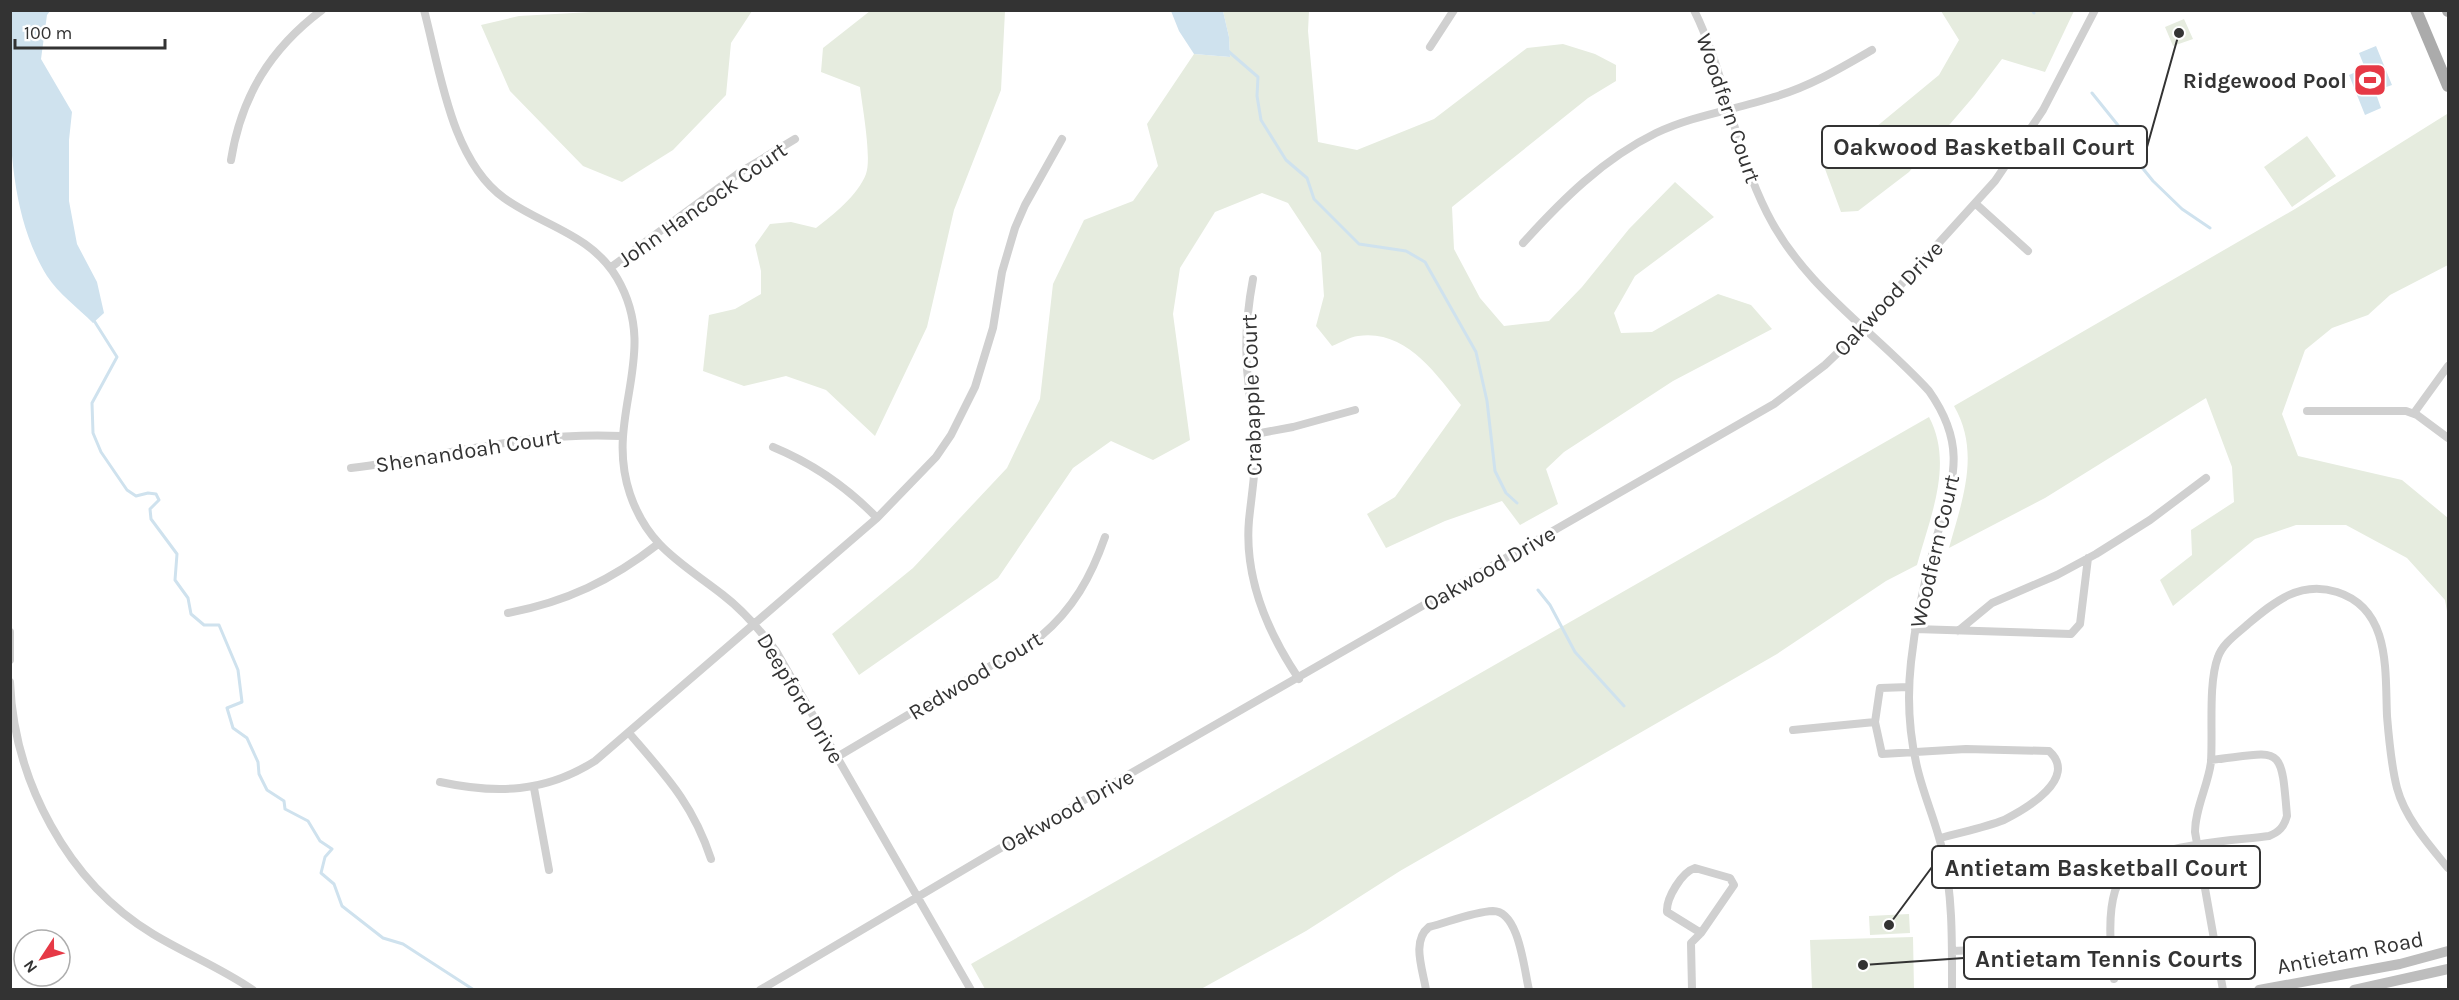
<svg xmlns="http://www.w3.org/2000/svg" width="2459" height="1000" font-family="Karla,sans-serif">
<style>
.green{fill:#e6ecdf}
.water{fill:#cfe2ee}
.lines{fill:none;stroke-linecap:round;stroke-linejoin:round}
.stream{stroke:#cfe2ee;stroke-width:3}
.street{stroke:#d0d0d0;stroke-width:8}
.secondary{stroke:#bdbdbd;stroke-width:10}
.primary{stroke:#ababab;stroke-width:12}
.labels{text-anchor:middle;stroke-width:6;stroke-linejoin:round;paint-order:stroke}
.poi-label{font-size:22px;font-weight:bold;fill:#333;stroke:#fff;text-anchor:end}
.street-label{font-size:22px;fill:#333;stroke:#fff}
.leader{fill:none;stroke:#333;stroke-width:2}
.callout-dot{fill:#333;stroke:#fff;stroke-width:2}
.callout{fill:#fff;stroke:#333;stroke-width:2}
.callout-label{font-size:24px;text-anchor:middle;font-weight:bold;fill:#333}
</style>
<rect width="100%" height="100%" fill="#fff"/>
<path class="green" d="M 609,11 L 752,11 L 731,43 L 726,95 L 673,150 L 622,182 L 583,166 L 510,91 L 481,25 L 519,16 Z
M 870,11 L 1005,11 L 1001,90 L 954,210 L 927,327 L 875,436 L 826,390 L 786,376 L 744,386 L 703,371 L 709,315 L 735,309 L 761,294 L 761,271 L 755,245 L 770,224 L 791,222 L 816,228 C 833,215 858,195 866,174 C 872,158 862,105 860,87 L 821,72 L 823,48 Z
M 1223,11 L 1309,11 L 1308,31 L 1318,142 L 1357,150 L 1434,119 L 1527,48 L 1563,44 L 1595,54 L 1616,65 L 1616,81 L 1588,98 L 1452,207 L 1454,249 L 1480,298 L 1504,326 L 1549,321 L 1582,287 L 1629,229 L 1675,182 L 1714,217 L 1635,276 L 1614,313 L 1621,333 L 1652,332 L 1718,294 L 1751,305 L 1772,329 L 1673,381 L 1564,452 L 1546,469 L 1558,504 L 1520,525 L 1502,501 L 1445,521 L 1386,548 L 1367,514 L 1395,497 L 1461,405 C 1435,373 1406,329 1358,336 C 1350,337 1340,343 1332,346 L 1316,326 L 1324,296 L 1321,253 L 1288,203 L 1262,193 L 1215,212 L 1180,268 L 1173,314 L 1190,440 L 1153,460 L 1111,441 L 1073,468 L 998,578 L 859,675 L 832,634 L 913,568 L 1007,468 L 1040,399 L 1053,284 L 1084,220 L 1133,201 L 1158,166 L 1147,124 L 1194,54 L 1230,57 L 1229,37 Z
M 1941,11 L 2074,11 L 2045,72 L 2002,59 L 1974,96 L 1909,172 L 1858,211 L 1841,212 L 1825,169 L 1939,75 L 1959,40 Z
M 2184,19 L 2193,39 L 2173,46 L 2165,27 Z
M 2447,114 L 2448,265 L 2390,295 L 2368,315 L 2332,328 L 2305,350 L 2282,414 L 2298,456 L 2402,480 L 2448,518 L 2448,617 L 2445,600 L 2407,558 L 2346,525 L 2296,525 L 2255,539 L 2173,606 L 2160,580 L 2192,555 L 2191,530 L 2234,502 L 2232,467 L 2206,398 L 2045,498 L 1949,548 C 1962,501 1981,452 1954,406 L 2295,209 Z
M 2307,136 L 2336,176 L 2292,207 L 2264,167 Z
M 1929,417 C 1954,464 1930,517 1917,565 L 1886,581 L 1777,654 L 1400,871 L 1306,931 L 1201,989 L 985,989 L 971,964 Z
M 1909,914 L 1910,933 L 1870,935 L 1869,916 Z
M 1913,937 L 1914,989 L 1812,989 L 1810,940 Z"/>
<path class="water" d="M 11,10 L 50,11 L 47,15 L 41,59 L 72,112 L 69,140 L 69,201 L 77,244 L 97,282 L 104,313 L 93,323 C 78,308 58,293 47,276 C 1,201 10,96 11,10 Z
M 1171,11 L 1223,11 L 1229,37 L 1230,57 L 1194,54 L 1179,31 Z
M 2376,46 L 2392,85 L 2375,91 L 2381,108 L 2365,115 L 2349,75 L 2365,68 L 2359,53 Z"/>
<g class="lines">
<path class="stream" d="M 2032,10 L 2034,13
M 1228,51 L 1258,77 L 1257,96 L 1261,120 L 1286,160 L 1307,178 L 1314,199 L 1359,244 L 1406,251 L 1425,262 L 1476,352 L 1487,401 L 1495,471 L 1506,493 L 1517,503
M 2092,93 L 2121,129 L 2127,149 L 2153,181 L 2182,209 L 2210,228
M 93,319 L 117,357 L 92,403 L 93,433 L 101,452 L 127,490 L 136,496 L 148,493 L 156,494 L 159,500 L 150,509 L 151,519 L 177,554 L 175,580 L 188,598 L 191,614 L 204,625 L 219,625 L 238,670 L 242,702 L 227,708 L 233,728 L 247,738 L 258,762 L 259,774 L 267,790 L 284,801 L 285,809 L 308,821 L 320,841 L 332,849 L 325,857 L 321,873 L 334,884 L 342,906 L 383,938 L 403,944 L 474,990
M 1538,590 L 1550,605 L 1575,652 L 1624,706"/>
<path class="street" d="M 424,10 C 440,70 451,160 504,198 C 543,226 591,234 617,278 C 662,355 603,415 630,494 C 648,547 682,563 723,595 C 744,611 760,630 776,651 L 971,990
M 1694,10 C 1726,75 1734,148 1767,213 C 1804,287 1874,331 1929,391 C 1972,452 1949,487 1933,551 C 1923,587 1915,624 1911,662 C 1907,698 1909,735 1918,771 C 1925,799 1937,825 1943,853 C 1953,897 1952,945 1952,990
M 1430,47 L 1454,10
M 231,160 C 241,97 270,49 322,10
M 1976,204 L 2028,251
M 1523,243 C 1562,200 1603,159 1656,133 C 1694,115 1734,110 1774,97 C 1809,87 1841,68 1872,50
M 610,268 L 739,173 L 795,139
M 1253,279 C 1246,316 1244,352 1249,389 C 1250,404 1255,418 1255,434 C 1257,463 1252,491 1249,520 C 1244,577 1268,633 1299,679
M 2307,411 L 2406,411 L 2417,415 L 2448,438
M 2414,413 L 2448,366
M 1255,434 L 1293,427 L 1355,410
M 773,447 C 814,464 846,486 877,518
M 351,468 C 444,457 527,431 621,436
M 508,613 C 566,602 612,580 658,544
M 1915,629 L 2071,634 L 2080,624 L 2088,558
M 1958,631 L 1992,603 L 2057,575 L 2096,554 L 2150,520 L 2206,478
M 10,632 L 10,660
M 10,682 C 14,780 67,882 153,934 C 186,954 221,968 253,990
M 1909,687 L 1880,688 L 1875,722 L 1882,754 L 1966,749 L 2049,751 C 2079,778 2026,809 2004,820 C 1984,828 1961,832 1940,838
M 1793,730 L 1875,722
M 629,733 C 666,776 693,804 711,859
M 837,757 L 1041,636 C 1073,609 1091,577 1105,537
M 440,782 C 496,794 545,793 595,761 L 877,518 L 936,457 L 951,435 L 975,387 L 993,328 L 1002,272 L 1015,228 L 1025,205 L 1062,139
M 534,788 L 549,870
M 1695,868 L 1730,878 L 1734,885 L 1701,933 L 1667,912 C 1666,898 1682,872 1695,868 Z
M 1952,951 L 2025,948
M 2114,979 C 2111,952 2107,917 2115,891 C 2129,842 2227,842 2269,836 C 2279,832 2284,827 2287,816 C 2281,742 2282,752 2211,760
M 760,990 L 992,853 L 1774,404 L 1825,365 L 1849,342 L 1995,181 L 2043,110 L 2095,10
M 1426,990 C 1423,970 1411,941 1429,927 C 1449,922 1472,912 1493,911 C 1519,911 1524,969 1529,990
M 1692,990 L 1691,943 L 1701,933
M 2223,990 L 2195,832 C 2195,808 2208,786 2211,762 C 2213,732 2208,683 2218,657 C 2223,643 2237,634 2248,624 C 2274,602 2300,580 2337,592 C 2391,609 2385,671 2387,716 C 2389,740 2391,765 2397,788 C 2405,818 2429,845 2448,868"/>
<path class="secondary" d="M 2259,990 L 2400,964 L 2448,951
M 2354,990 L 2448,969"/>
<path class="primary" d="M 2416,10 L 2448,86
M 2448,10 L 2448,11"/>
</g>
<defs>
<g id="stadium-square" transform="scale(1.725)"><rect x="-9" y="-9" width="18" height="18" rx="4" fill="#e63946" stroke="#fff"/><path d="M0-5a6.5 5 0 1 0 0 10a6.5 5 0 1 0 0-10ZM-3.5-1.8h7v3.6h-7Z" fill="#fff"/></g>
</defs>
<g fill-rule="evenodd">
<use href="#stadium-square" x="2370" y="80"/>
</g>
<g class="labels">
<g class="poi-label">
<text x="2347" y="88">Ridgewood Pool</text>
</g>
<g class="street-label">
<text transform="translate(1729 108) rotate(71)" y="8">Woodfern Court</text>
<text transform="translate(702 204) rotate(-35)" y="8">John Hancock Court</text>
<text transform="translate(1888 298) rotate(-47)" y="8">Oakwood Drive</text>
<text transform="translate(1251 395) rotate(-92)" y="8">Crabapple Court</text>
<text transform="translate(468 450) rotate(-9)" y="8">Shenandoah Court</text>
<text transform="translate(1934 551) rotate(-77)" y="8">Woodfern Court</text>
<text transform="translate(1489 568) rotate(-30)" y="8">Oakwood Drive</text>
<text transform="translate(975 675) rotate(-31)" y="8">Redwood Court</text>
<text transform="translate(801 698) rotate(59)" y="8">Deepford Drive</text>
<text transform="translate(1067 810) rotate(-29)" y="8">Oakwood Drive</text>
<text transform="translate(2350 952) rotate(-11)" y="8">Antietam Road</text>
</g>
</g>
<path class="leader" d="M2179 33L2147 147M1889 925L1932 867M1863 965L1964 958"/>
<g class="callout-dot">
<circle cx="2179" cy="33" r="6"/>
<circle cx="1889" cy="925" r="6"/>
<circle cx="1863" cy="965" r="6"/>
</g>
<g class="callout">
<rect x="1822" y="126" width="325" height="42" rx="6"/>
<rect x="1932" y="846" width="328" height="42" rx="6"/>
<rect x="1964" y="937" width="291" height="42" rx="6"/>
</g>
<g class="callout-label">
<text x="1984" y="155">Oakwood Basketball Court</text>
<text x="2096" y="876">Antietam Basketball Court</text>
<text x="2109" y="967">Antietam Tennis Courts</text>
</g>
<rect width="2459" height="1000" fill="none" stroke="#333333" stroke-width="24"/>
<g transform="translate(42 958) rotate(234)"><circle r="28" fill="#ffffff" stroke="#adadad" stroke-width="1.5"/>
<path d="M0-4.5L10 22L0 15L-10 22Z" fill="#e63946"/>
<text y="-9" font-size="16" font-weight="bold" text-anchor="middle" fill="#333333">N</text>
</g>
<path d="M15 39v9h150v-9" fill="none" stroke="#333333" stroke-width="3"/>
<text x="24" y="39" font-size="18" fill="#333333" stroke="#ffffff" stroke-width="4.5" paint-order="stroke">100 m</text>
</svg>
